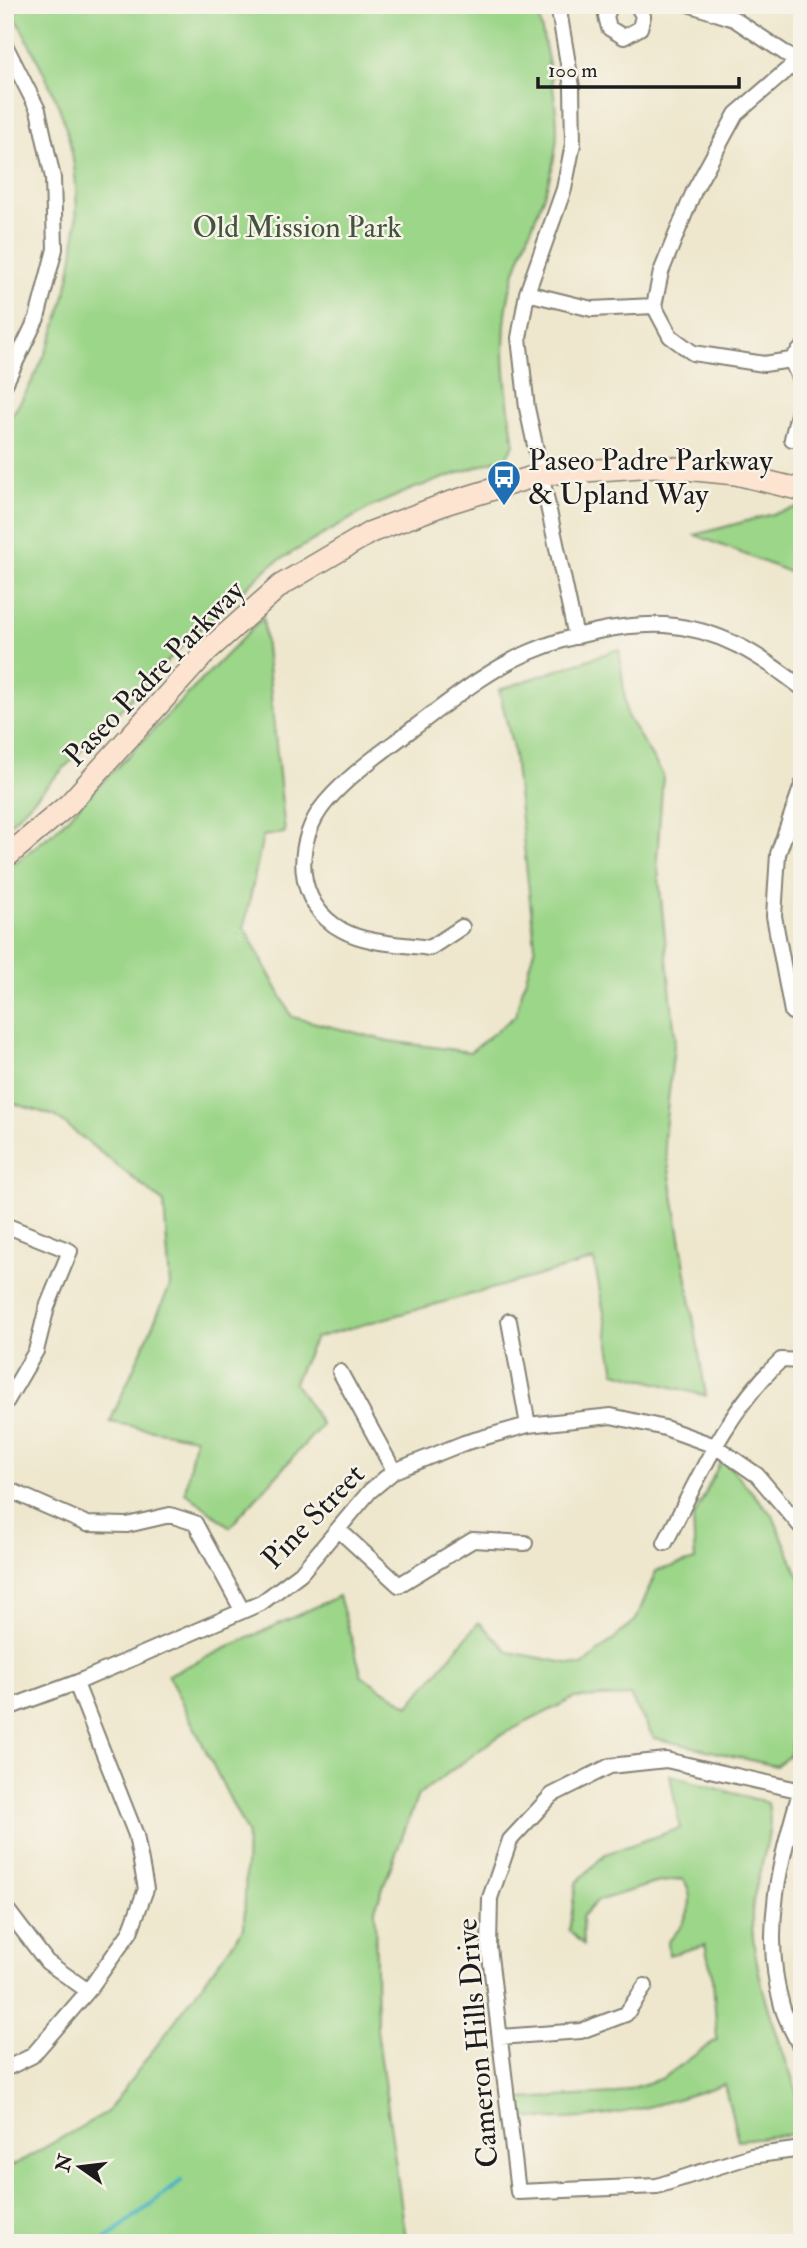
<svg xmlns="http://www.w3.org/2000/svg" width="807" height="2248" font-family="'IM FELL Double Pica',serif">
<style>
.green{fill:#9cd689;stroke:#5c7952;stroke-width:2}
.lines{fill:none;stroke-linecap:round;stroke-linejoin:round}
.stream{stroke:#47b4c3;stroke-width:4.5}
.street-casing{stroke:#858274;stroke-width:18}
.secondary-casing{stroke:#858274;stroke-width:24}
.street{stroke:#fff;stroke-width:14}
.secondary{stroke:#fde4d1;stroke-width:21}
.labels{text-anchor:middle;stroke-width:5;stroke-linejoin:round;paint-order:stroke}
.park-label{font-size:30px;fill:#42543d;stroke:#f7f3e8}
.poi-label{font-size:30px;fill:#1c1c1c;stroke:#f7f3e8;text-anchor:start}
.street-label{font-size:30px;fill:#1c1c1c;stroke:#f7f3e8}
</style>
<rect width="100%" height="100%" fill="#f7f3e8"/>
<filter id="ink" filterUnits="userSpaceOnUse"><feTurbulence type="fractalNoise" baseFrequency=".0143" numOctaves="2"/><feDisplacementMap in="SourceGraphic" scale="14" xChannelSelector="R" yChannelSelector="G"/><feConvolveMatrix kernelMatrix="1 2 1 2 8 2 1 2 1" color-interpolation-filters="sRGB"/></filter>
<filter id="wash" filterUnits="userSpaceOnUse"><feTurbulence type="fractalNoise" baseFrequency=".00686" numOctaves="4" result="noise"/><feDisplacementMap in="SourceGraphic" scale="28" xChannelSelector="R" yChannelSelector="G"/><feGaussianBlur stdDeviation="1.57" result="paint"/><feColorMatrix in="noise" values="0 0 0 0 0 0 0 0 0 0 0 0 0 0 0 0 0 1.4 0 .05"/><feComposite in="paint" operator="in"/></filter>
<g filter="url(#wash)">
<rect width="100%" height="100%" fill="#eee7cd"/>
<path class="green" d="M 15,5 L 537,5 C 544,46 557,91 557,132 C 556,182 528,229 514,275 C 497,332 505,386 514,444 L 506,457 L 412,489 L 371,507 L 271,565 L 190,638 L 5,829 L 5,425 C 68,338 98,210 59,107 C 47,76 30,46 15,16 Z
M 802,506 L 802,577 L 695,535 Z
M 263,617 L 285,833 L 263,836 L 244,927 L 292,1017 L 389,1041 L 470,1052 L 515,1016 L 535,946 L 513,748 L 499,690 L 619,649 L 627,716 L 663,775 L 657,859 L 675,1036 L 664,1139 L 706,1396 L 615,1372 L 594,1260 L 315,1338 L 294,1382 L 322,1425 L 230,1527 L 185,1492 L 195,1438 L 110,1422 L 170,1286 L 164,1203 L 55,1116 L 5,1101 L 5,871 L 55,831 Z
M 722,1458 L 773,1516 L 802,1583 L 802,1695 L 790,1755 L 776,1766 L 654,1738 L 630,1696 L 574,1698 L 499,1736 L 418,1795 L 375,1909 L 377,2030 L 406,2239 L 413,2243 L 5,2243 L 5,2170 L 107,2112 L 244,1928 L 247,1833 L 168,1675 L 339,1596 L 362,1676 L 409,1706 L 479,1622 L 509,1652 L 582,1666 L 636,1620 L 656,1571 L 695,1560 L 693,1519 Z
M 670,1775 L 768,1803 C 776,1838 754,1876 752,1912 C 750,1971 784,2052 802,2108 L 802,2119 L 792,2134 L 738,2140 L 724,2084 C 659,2106 591,2126 522,2117 L 520,2099 L 614,2094 L 663,2078 L 717,2039 L 713,1979 L 705,1945 L 669,1955 L 668,1942 C 684,1925 699,1901 683,1879 L 655,1883 L 597,1901 L 582,1917 L 583,1945 L 569,1931 L 576,1883 L 605,1854 L 680,1828 Z"/>
<g class="lines">
<path class="stream" d="M 101,2243 L 181,2181"/>
</g>
</g>
<g filter="url(#ink)">
<g class="lines">
<g class="street-casing">
<path id="street" d="M 558,5 L 572,87 L 573,144 L 564,189 L 527,293 L 519,338 L 527,408 L 576,637
M 611,5 L 606,16 L 609,28 L 624,37 L 640,28 L 643,16 L 637,5
M 691,5 L 734,19 L 797,61
M 5,45 L 38,110 L 53,178 L 55,249 L 37,318 L 5,384
M 802,57 L 736,114 L 694,191 L 661,272 L 654,306 L 670,336 L 693,353 L 764,364 L 791,360 L 802,348
M 527,293 L 592,309 L 654,306
M 791,360 L 802,384
M 792,439 L 802,398
M 802,785 L 778,854 L 774,916 L 792,1012 L 802,1009
M 462,927 L 430,948 C 403,944 367,944 342,930 C 294,904 293,841 326,802 C 351,773 385,750 415,727 C 451,700 489,669 530,652 C 570,635 622,623 665,625 C 720,629 760,655 802,688
M 5,1225 L 70,1251 L 47,1307 L 36,1351 L 5,1404
M 509,1321 L 528,1425
M 340,1372 L 394,1471
M 5,1488 L 87,1524 L 127,1525 L 170,1515 L 195,1523 L 242,1610
M 339,1530 L 399,1585 L 473,1540 L 525,1543
M 665,1543 C 698,1479 727,1410 781,1360 L 802,1361
M 5,1709 L 78,1682 L 261,1603 L 301,1573 L 370,1491 L 394,1471 L 464,1443 L 528,1425 L 611,1416 L 665,1428 L 715,1446 L 757,1475 L 802,1528
M 802,1786 C 780,1858 761,1931 782,2006 C 786,2021 795,2036 802,2050
M 802,1791 L 666,1760 L 610,1766 L 552,1795 L 510,1840 L 490,1898 L 489,1947 L 518,2192 L 657,2186 L 751,2156 L 802,2149
M 5,1907 L 47,1962 L 88,1991
M 500,2037 L 581,2031 L 626,2014 L 645,1986
M 5,2069 L 32,2056 L 88,1991 L 130,1932 L 146,1889 L 136,1835 L 77,1686 L 78,1682"/>
</g>
<g class="secondary-casing">
<path id="secondary" d="M 5,858 L 69,804 L 207,651 L 281,585 L 371,532 L 448,503 L 542,474 L 655,466 L 736,474 L 802,490"/>
</g>
<use href="#street" class="street"/>
<use href="#secondary" class="secondary"/>
</g>
</g>
<defs>
<g id="bus-pin" transform="scale(1.75)"><path d="M0 17L-7.5 6A9.5 9.5 0 1 1 7.5 6Z" fill="#1f6fb2" stroke="#f7f3e8"/><path d="M-5-6H5V4H4V6H2V4H-2V6H-4V4H-5ZM-3.5-4V0h7V-4ZM-3.5 1.2v1.5H-2V1.2ZM2 1.2v1.5H3.5V1.2Z" fill="#fff"/></g>
</defs>
<g fill-rule="evenodd">
<use href="#bus-pin" x="504" y="477"/>
</g>
<g class="labels">
<g class="park-label">
<text x="297" y="237">Old Mission Park</text>
</g>
<g class="poi-label">
<text x="528" y="470">Paseo Padre Parkway<tspan x="528" dy="34">&amp; Upland Way</tspan></text>
</g>
<g class="street-label">
<text transform="translate(154 673) rotate(-46)" y="10">Paseo Padre Parkway</text>
<text transform="translate(313 1516) rotate(-46)" y="10">Pine Street</text>
<text transform="translate(477 2043) rotate(-95)" y="10">Cameron Hills Drive</text>
</g>
</g>
<rect width="807" height="2248" fill="none" stroke="#f7f3e8" stroke-width="28"/>
<g transform="translate(80 2167) rotate(284)" stroke="#f7f3e8" stroke-width="5" paint-order="stroke">
<path d="M0-5L12 26L0 18L-12 26Z" fill="#1c1c1c"/>
<text y="-10" font-size="19" font-weight="bold" text-anchor="middle" fill="#1c1c1c">N</text>
</g>
<path d="M538 77v10h201v-10" fill="none" stroke="#1c1c1c" stroke-width="3.5"/>
<text x="548" y="77" font-size="21" fill="#1c1c1c" stroke="#f7f3e8" stroke-width="5" paint-order="stroke">100 m</text>
</svg>
